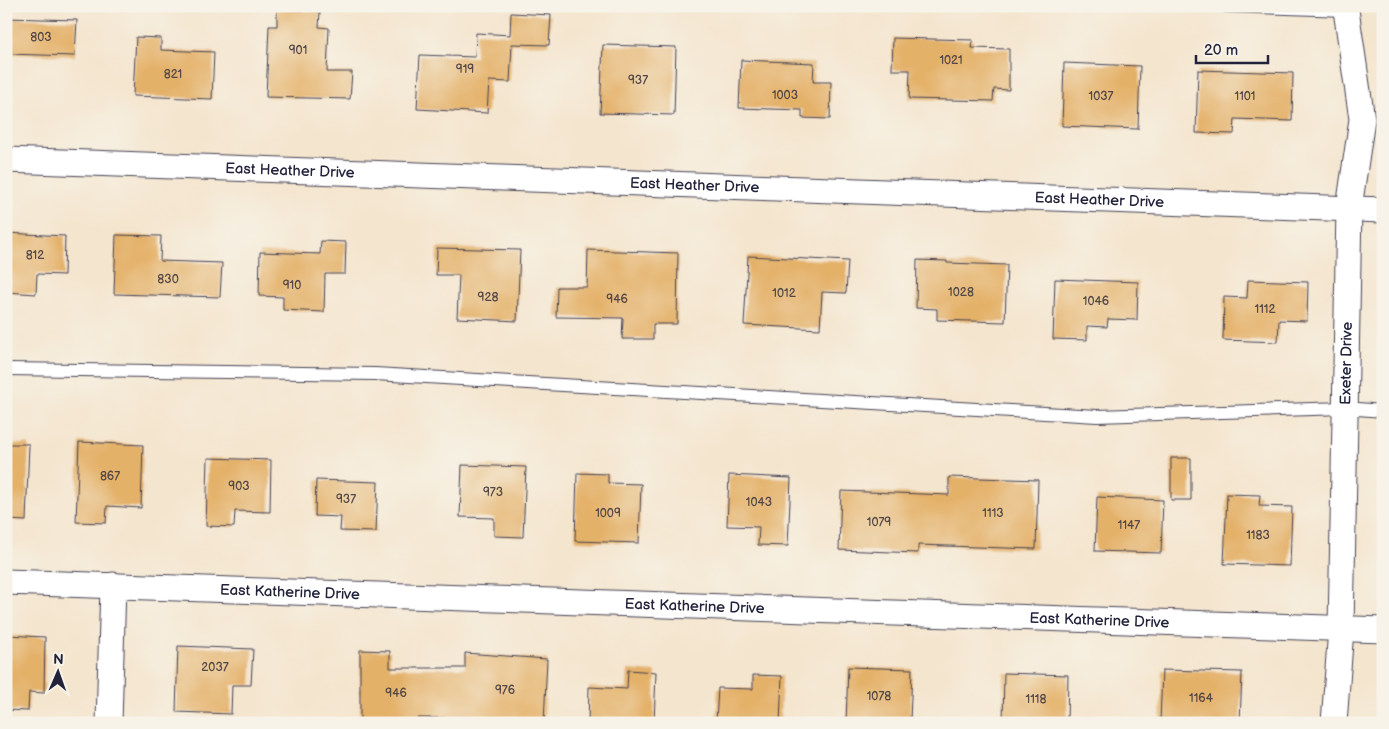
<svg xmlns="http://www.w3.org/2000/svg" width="1389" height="729" font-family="'Balsamiq Sans',sans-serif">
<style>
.building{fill:#e4b169}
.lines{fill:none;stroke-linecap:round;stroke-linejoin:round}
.service-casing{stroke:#423f51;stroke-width:14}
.minor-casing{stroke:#423f51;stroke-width:27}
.service{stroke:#fff;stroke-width:12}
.minor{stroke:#fff;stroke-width:25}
.labels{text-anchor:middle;stroke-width:4;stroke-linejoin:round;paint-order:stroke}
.number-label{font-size:12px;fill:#524646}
.street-label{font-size:15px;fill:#22223b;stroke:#f7f3e8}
</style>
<rect width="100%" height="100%" fill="#f7f3e8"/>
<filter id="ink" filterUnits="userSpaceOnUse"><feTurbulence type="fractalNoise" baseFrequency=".02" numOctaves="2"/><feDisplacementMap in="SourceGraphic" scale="10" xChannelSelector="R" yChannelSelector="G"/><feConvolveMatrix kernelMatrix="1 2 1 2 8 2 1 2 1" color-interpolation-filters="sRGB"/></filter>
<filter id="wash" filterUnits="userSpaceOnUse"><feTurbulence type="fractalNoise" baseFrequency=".0096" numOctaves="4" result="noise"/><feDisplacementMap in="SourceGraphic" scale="20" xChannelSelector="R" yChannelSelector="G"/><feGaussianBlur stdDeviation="1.12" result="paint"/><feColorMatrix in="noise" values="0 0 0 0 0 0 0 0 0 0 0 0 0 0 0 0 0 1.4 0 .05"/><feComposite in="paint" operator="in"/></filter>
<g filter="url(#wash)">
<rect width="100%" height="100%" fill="#f4e5ce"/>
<g id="blocks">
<path class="building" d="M 277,9 L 320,11 L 319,27 L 329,28 L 327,72 L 352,72 L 350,99 L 266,97 L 269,26 L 277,26 Z
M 511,13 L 551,15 L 549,45 L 512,44 L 510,82 L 489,81 L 487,113 L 417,109 L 420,55 L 475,57 L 476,33 L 510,35 Z
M 6,18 L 77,20 L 75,56 L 6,54 Z
M 136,37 L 161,38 L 161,50 L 214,52 L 212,99 L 133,96 Z
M 893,38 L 973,40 L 972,48 L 1009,49 L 1009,90 L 994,89 L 993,101 L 909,99 L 910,70 L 892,70 Z
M 603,45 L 676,47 L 674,115 L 600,113 Z
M 741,60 L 814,63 L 813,82 L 831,82 L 830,119 L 802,118 L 802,110 L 739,108 Z
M 1064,63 L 1140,66 L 1138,129 L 1062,126 Z
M 1198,70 L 1293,73 L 1292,121 L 1235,119 L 1234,134 L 1196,133 Z
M 6,233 L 65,236 L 64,275 L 37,274 L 36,294 L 6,292 Z
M 116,235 L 161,236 L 160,261 L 222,263 L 220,297 L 114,294 Z
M 321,241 L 346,242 L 345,274 L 325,274 L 324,312 L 283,310 L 283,297 L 259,296 L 260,252 L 320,254 Z
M 437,248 L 520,250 L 517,321 L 457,318 L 459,275 L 436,275 Z
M 588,250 L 678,253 L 677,324 L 653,324 L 653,339 L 622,339 L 623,318 L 556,317 L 557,287 L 587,287 Z
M 748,256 L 848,261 L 846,293 L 822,292 L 820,329 L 744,325 Z
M 917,260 L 947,261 L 947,263 L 1007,265 L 1005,322 L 937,320 L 937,309 L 916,308 Z
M 1055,279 L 1138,282 L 1137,320 L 1108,319 L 1107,327 L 1087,326 L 1087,340 L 1053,339 Z
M 1248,280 L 1308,282 L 1307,321 L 1279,320 L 1278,342 L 1223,340 L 1224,297 L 1247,298 Z
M 79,442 L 143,445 L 141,508 L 107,506 L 106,523 L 76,522 Z
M 6,444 L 29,444 L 26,521 L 6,520 Z
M 208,458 L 271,460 L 270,512 L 235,511 L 234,527 L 206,526 Z
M 1171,458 L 1191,458 L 1191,500 L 1171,500 Z
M 462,465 L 526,467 L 523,537 L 494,536 L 494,518 L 460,517 Z
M 577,473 L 608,474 L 608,483 L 641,484 L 639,543 L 575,541 Z
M 729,475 L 791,478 L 788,546 L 758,545 L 759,527 L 727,526 Z
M 949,477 L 1038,480 L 1036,549 L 918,545 L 918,553 L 839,550 L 841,491 L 949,495 Z
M 316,480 L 378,482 L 376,532 L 340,531 L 341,517 L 315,516 Z
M 1227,494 L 1260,495 L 1259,506 L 1292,507 L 1290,566 L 1224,564 Z
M 1097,497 L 1163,500 L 1161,553 L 1095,551 Z
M 6,635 L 45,637 L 44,693 L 29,692 L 28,711 L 6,710 Z
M 178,646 L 253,649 L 251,685 L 232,685 L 231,714 L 176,712 Z
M 360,650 L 390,651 L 390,668 L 465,668 L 465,653 L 547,659 L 544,723 L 494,723 L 462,721 L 462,718 L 418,718 L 418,723 L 360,723 Z
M 848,667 L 912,669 L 910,723 L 846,723 Z
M 628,670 L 656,672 L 654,723 L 588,723 L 589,687 L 627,689 Z
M 1162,670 L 1242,672 L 1240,723 L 1160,723 Z
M 1004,673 L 1068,675 L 1067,723 L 1003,723 Z
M 753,675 L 782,676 L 780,723 L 716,723 L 718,688 L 753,689 Z"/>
</g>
</g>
<g filter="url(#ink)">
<use href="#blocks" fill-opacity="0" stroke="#423f51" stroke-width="1"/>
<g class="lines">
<g class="service-casing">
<path id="service" d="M 1226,6 L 1346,10
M 6,369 L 375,374 L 1097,416 L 1345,408 L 1383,411"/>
</g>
<g class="minor-casing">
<g id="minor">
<path id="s1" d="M 6,160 L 1383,210"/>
<path id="s2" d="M 6,582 L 1383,630"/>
<path d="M 109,723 L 113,585"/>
<path id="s3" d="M 1334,723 L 1341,629 L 1349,208 L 1362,119 L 1346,10 L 1343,6"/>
</g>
</g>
<use href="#service" class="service"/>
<use href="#minor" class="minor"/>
</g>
</g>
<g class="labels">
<g class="number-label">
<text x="41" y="41">803</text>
<text x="298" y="54">901</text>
<text x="951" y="64">1021</text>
<text x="465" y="73">919</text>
<text x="173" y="78">821</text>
<text x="638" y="84">937</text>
<text x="785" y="99">1003</text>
<text x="1101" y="100">1037</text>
<text x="1245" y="100">1101</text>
<text x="35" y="259">812</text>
<text x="168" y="283">830</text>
<text x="292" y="289">910</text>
<text x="961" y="296">1028</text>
<text x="784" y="297">1012</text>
<text x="488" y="301">928</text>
<text x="617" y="303">946</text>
<text x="1096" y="305">1046</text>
<text x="1265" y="313">1112</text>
<text x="110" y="480">867</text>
<text x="239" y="490">903</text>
<text x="493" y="496">973</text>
<text x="346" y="503">937</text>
<text x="759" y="506">1043</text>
<text x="608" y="517">1009</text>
<text x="993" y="517">1113</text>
<text x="879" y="526">1079</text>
<text x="1129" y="529">1147</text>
<text x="1258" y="539">1183</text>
<text x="215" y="671">2037</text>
<text x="505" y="694">976</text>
<text x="396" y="697">946</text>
<text x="879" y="700">1078</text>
<text x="1201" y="702">1164</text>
<text x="1036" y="703">1118</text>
</g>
<g class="street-label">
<text dy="5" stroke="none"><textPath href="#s1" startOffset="284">East Heather Drive</textPath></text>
<text dy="5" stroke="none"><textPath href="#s1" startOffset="689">East Heather Drive</textPath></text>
<text dy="5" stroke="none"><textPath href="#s1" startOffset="1094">East Heather Drive</textPath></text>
<text dy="5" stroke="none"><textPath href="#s3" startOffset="360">Exeter Drive</textPath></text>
<text dy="5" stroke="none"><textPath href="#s2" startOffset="284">East Katherine Drive</textPath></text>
<text dy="5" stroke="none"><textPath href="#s2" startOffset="689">East Katherine Drive</textPath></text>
<text dy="5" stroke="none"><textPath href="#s2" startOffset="1094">East Katherine Drive</textPath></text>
</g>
</g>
<rect width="1389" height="729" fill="none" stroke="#f7f3e8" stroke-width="25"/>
<g transform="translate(58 672) rotate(2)" stroke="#f7f3e8" stroke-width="4" paint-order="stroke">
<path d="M0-4L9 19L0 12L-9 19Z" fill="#22223b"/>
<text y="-8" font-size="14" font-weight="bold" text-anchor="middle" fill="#22223b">N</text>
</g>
<path d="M1196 55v8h72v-8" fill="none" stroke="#22223b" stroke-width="2.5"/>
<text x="1204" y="55" font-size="15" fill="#22223b" stroke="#f7f3e8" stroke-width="4" paint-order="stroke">20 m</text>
</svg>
